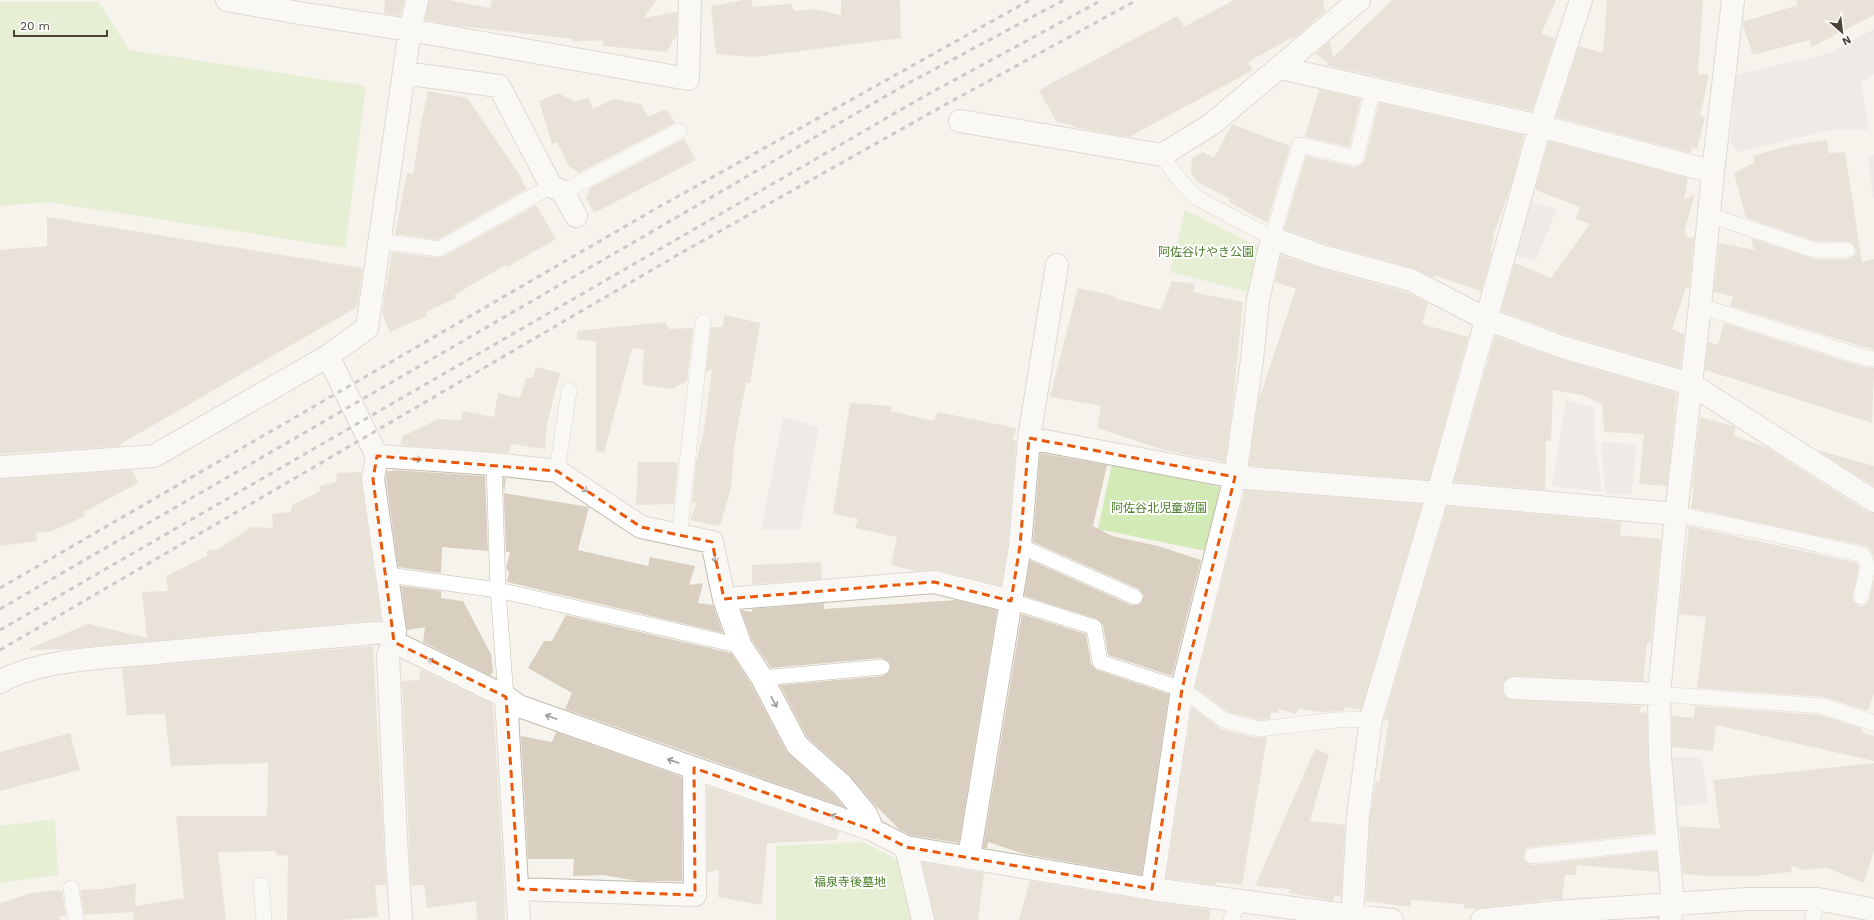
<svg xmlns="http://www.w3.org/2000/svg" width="1874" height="920" font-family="'Work Sans','Noto Sans JP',sans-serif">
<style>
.green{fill:#d2eab5}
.parking{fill:#e5e3e0}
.building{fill:#d8cfc1}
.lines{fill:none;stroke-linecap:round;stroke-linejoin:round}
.lane-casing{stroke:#c2bbae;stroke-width:16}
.street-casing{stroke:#c2bbae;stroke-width:24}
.lane{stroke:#fff;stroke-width:15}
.street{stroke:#fff;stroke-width:22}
.rail{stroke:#9a9a9a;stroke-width:3;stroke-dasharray:5 5;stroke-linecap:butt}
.oneway{stroke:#9c9892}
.marked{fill:none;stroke:#e8590c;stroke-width:3;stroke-dasharray:8 5;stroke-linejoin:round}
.labels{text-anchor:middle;stroke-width:4;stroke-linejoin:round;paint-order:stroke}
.park-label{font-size:12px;fill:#4a7f2a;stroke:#fff}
</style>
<rect width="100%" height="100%" fill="#f6f3ec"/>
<path class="green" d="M 0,2 L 99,2 L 129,50 L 366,86 L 345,248 L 48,202 L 0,206 Z
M 1185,210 L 1263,249 L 1251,275 L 1248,292 L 1170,272 Z
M 1112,464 L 1220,487 L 1206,551 L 1098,529 Z
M 55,819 L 58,875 L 0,883 L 0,826 Z
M 863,842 L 904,863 L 916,920 L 776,920 L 776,846 Z"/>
<path class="parking" d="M 1874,29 L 1874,74 L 1861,83 L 1869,130 L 1832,130 L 1737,152 L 1731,144 L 1735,75 L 1830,53 Z
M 1874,155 L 1874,198 L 1873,199 L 1868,156 Z
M 1529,201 L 1557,209 L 1535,262 L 1513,254 Z
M 1566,400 L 1594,407 L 1594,433 L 1602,492 L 1552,486 Z
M 783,417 L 819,427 L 800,530 L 761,529 Z
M 1601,442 L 1637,444 L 1631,495 L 1605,494 Z
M 1672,757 L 1702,757 L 1708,804 L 1675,806 Z"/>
<path class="building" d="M 385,0 L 404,0 L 400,16 L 384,13 Z
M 429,0 L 448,0 L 490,8 L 492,0 L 657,0 L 643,18 L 677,12 L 677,34 L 667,52 L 603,46 L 603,40 L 573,42 L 574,39 L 452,25 L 425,20 Z
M 743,0 L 751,0 L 753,7 L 791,4 L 794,11 L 813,9 L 841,15 L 841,0 L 900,0 L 901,38 L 754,57 L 716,54 L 711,6 Z
M 1234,0 L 1323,0 L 1325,12 L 1293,39 L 1291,38 L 1248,62 L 1253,70 L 1129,137 L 1078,128 L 1056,121 L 1039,90 L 1177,16 L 1184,27 Z
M 1392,0 L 1556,0 L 1541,34 L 1555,39 L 1532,111 L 1326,65 L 1328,62 L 1315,54 L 1330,41 L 1333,57 Z
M 1607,0 L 1703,0 L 1698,74 L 1709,75 L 1700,116 L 1705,117 L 1697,149 L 1692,147 L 1691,153 L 1556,117 L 1579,46 L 1603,53 Z
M 1796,0 L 1874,0 L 1874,15 L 1812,47 L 1809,40 L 1753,55 L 1743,25 L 1743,22 L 1798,5 Z
M 1319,89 L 1361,99 L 1349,147 L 1305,137 Z
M 428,91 L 467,98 L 524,181 L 522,182 L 527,189 L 437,240 L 395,234 L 407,173 L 413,174 L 421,123 Z
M 558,93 L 575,102 L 588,98 L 593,109 L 613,99 L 641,104 L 648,117 L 666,109 L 675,123 L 579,173 L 569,166 L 557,142 L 552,144 L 539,101 Z
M 1379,103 L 1524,135 L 1512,182 L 1492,239 L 1494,239 L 1490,252 L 1492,252 L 1481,291 L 1436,276 L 1435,278 L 1414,268 L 1326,244 L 1284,229 L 1306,156 L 1354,167 L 1362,164 L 1365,160 Z
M 1232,124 L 1290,146 L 1267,223 L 1229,202 L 1230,199 L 1199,183 L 1191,173 L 1192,158 L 1203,152 L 1214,158 Z
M 684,139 L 696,160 L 594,213 L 586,198 L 590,188 Z
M 1827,140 L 1829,153 L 1845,152 L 1862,262 L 1874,259 L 1874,350 L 1730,306 L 1733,296 L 1714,292 L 1719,243 L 1754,250 L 1751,238 L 1814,259 L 1847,259 L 1855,255 L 1856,250 L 1851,242 L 1815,241 L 1746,218 L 1734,173 L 1755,162 L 1753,156 L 1792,145 Z
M 1549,141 L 1688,178 L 1684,200 L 1695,194 L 1684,232 L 1687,233 L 1686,237 L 1694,238 L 1689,288 L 1686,287 L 1672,329 L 1684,334 L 1680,368 L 1566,335 L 1501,311 L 1515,263 L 1551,278 L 1590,224 L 1576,219 L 1580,207 L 1535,190 Z
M 536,205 L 556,239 L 507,267 L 506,265 L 454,295 L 456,298 L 426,312 L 427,316 L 390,332 L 382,313 L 392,252 L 438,258 L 443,257 Z
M 47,217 L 363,268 L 357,307 L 119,445 L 120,446 L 0,454 L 0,250 L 47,246 Z
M 1281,255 L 1319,268 L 1406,292 L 1428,303 L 1422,324 L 1468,337 L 1429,480 L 1249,466 L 1258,402 L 1296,289 L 1275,282 Z
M 1172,281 L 1195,284 L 1193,292 L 1243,302 L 1232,411 L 1225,462 L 1164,450 L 1097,428 L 1101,406 L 1050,397 L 1078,288 L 1115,296 L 1114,298 L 1161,310 Z
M 724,315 L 760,323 L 750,383 L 746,383 L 733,452 L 734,453 L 731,488 L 720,526 L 690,520 L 696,503 L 692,503 L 696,462 L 704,430 L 712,369 L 706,372 L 711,327 L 723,327 Z
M 665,322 L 669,329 L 693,328 L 687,381 L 672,389 L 642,385 L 644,350 L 632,348 L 604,453 L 596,452 L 596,342 L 577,339 L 577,331 Z
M 1724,323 L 1863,367 L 1874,368 L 1872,423 L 1705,370 L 1708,342 L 1718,345 Z
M 1495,336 L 1559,359 L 1677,393 L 1674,410 L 1675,411 L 1667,486 L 1639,484 L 1644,434 L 1604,432 L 1602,404 L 1582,395 L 1553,390 L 1551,441 L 1546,441 L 1545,490 L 1454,482 Z
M 536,367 L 560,373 L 547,424 L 545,449 L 511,444 L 509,453 L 400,445 L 403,436 L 439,419 L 461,420 L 463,411 L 494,417 L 498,393 L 520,398 L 526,378 L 533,378 Z
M 850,403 L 891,406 L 891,411 L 933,421 L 938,412 L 1016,428 L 1013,440 L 1016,440 L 1008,544 L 1001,586 L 937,570 L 916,571 L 891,565 L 897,537 L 855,528 L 858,519 L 833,514 Z
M 1700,417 L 1736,427 L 1734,436 L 1766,447 L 1867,512 L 1874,513 L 1874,557 L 1869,548 L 1865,546 L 1691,508 L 1694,488 L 1692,487 Z
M 1817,450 L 1874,466 L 1874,486 Z
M 1040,453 L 1107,465 L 1093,526 L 1112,536 L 1158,546 L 1201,560 L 1172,676 L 1108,655 L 1103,625 L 1097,619 L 1024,596 L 1030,560 L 1131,605 L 1140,604 L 1144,596 L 1139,589 L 1033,542 Z
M 638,462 L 678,462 L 674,504 L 636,505 Z
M 132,470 L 138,483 L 84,512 L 85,516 L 52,531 L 36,533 L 37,541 L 0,546 L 0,479 Z
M 393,470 L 485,476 L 488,551 L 442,547 L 441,573 L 398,567 L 386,479 L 387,471 L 392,471 Z
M 361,472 L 361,481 L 381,620 L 67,649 L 30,650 L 30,648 L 88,624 L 147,638 L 142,592 L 168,591 L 166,576 L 207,556 L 207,550 L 219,549 L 251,527 L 273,528 L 272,514 L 291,512 L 292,505 L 321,491 L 319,486 L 336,482 L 337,473 Z
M 503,478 L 506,478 L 504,493 L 589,507 L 578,550 L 648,566 L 650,557 L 695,566 L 689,585 L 703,583 L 698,603 L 713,605 L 723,633 L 507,582 L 509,572 L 506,568 L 510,552 L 506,552 Z
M 1245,490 L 1422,504 L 1361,710 L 1345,707 L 1343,711 L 1323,712 L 1299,709 L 1296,714 L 1279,709 L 1278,713 L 1271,712 L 1270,719 L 1260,720 L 1228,712 L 1195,688 Z
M 1447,506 L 1621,522 L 1620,535 L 1661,539 L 1651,643 L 1647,643 L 1643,681 L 1515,676 L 1509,677 L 1504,681 L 1502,688 L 1503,694 L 1507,698 L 1513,700 L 1641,706 L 1640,712 L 1647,713 L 1648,758 L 1654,833 L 1531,847 L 1526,849 L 1523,857 L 1525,862 L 1533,865 L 1656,851 L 1658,872 L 1577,865 L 1575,875 L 1565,875 L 1562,899 L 1540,900 L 1540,901 L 1479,908 L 1464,909 L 1464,904 L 1411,900 L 1411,907 L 1366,901 L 1370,817 L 1376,781 L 1379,782 L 1389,720 L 1384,719 Z
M 1689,526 L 1857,563 L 1859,567 L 1852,599 L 1859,606 L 1863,606 L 1868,603 L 1874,580 L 1874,693 L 1868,711 L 1823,697 L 1697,688 L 1706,617 L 1679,614 Z
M 821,562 L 822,579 L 752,584 L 752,565 Z
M 401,586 L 441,591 L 441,598 L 463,601 L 491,654 L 493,673 L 491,674 L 491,676 L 423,642 L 425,627 L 407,630 Z
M 956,600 L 997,610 L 959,843 L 910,835 L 899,829 L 875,805 L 850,776 L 807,737 L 780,685 L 883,676 L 890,670 L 889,662 L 881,658 L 771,668 L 752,640 L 741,610 L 752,612 L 752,609 L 824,603 L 824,609 Z
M 1022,614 L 1086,634 L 1091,664 L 1097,670 L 1169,694 L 1142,875 L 1024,854 L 988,842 L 987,848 L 983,848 Z
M 566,615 L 731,653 L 751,684 L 786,751 L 833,794 L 844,807 L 565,709 L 572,693 L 528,668 L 544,641 L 552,641 Z
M 373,646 L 386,885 L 375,885 L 378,917 L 340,920 L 287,920 L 288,855 L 277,856 L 276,851 L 218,852 L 226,920 L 134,920 L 133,912 L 84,915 L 80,890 L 103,889 L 136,883 L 135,906 L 184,898 L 176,816 L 267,816 L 268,763 L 171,766 L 165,714 L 127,715 L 122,668 Z
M 420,669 L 493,704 L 504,882 L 505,920 L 477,920 L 476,901 L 427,908 L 424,885 L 411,885 L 402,681 L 419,680 Z
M 1695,706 L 1820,715 L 1862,728 L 1861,732 L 1874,736 L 1874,761 L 1716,725 L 1713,751 L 1672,747 L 1672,716 L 1694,718 Z
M 1192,707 L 1221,729 L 1257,738 L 1267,737 L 1242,885 L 1216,882 L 1216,885 L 1166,878 Z
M 556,732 L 682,777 L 682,881 L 638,881 L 603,875 L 573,876 L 574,859 L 528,859 L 521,736 L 552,742 Z
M 70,733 L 80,770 L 0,791 L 0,752 Z
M 1315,749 L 1329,754 L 1310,821 L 1345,825 L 1341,897 L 1334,896 L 1334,901 L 1289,893 L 1290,889 L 1255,886 Z
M 1874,763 L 1874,850 L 1864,883 L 1827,868 L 1804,870 L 1792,866 L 1791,872 L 1755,876 L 1709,876 L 1683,874 L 1679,826 L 1720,829 L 1713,780 Z
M 707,786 L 839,831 L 837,840 L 767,843 L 762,905 L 718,897 L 719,869 L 707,873 Z
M 922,862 L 984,873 L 978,920 L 935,920 Z
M 1030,881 L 1150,901 L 1211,910 L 1209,920 L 1019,920 Z
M 56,890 L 62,891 L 66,916 L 60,916 L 60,920 L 0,920 L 0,903 L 26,895 L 25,894 Z"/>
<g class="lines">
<g class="lane-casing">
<path id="lane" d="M 1162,155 L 1177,177 L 1197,198 L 1272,238 L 1300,145 L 1356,158 L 1373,89
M 563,192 L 679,131
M 1709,215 L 1814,250 L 1847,250
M 379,241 L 439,249 L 551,186
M 1700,306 L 1866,358 L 1874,359
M 494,464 L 498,590 L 506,697
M 557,471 L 569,391
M 1676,514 L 1773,534 L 1863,555 L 1868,566 L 1861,597
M 679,536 L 703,322
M 1020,546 L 1135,597
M 388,575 L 498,590 L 741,646
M 1011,601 L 1094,627 L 1100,662 L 1182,689 L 1224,720 L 1259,729 L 1336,720 L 1371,719
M 762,678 L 882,667
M 1659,694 L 1822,706 L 1874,723
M 1532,856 L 1667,841
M 261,885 L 264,920
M 71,888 L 76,920
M 1231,920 L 1239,900
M 1812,920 L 1818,899"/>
</g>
<g class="street-casing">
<path id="street" d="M 227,0 L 299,13 L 410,30 L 688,79 L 690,0
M 1280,68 L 1540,126 L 1713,172
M 404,73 L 499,86 L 551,186 L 563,192 L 576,216
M 960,121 L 1162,155 L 1212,124 L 1359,0
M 328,356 L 377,456 L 373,479 L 395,631 L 394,642 L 388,655 L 396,840 L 401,920
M 1029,438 L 1235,477 L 1438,493 L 1676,514
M 377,456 L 494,464 L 557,471 L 641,527 L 712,542 L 724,599 L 741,646 L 762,678 L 797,745 L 842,785 L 866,814 L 873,830
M 0,467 L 154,456 L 328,356 L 367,328 L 410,30 L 417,0
M 724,599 L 934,582 L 1011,601
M 394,642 L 506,697 L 519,706 L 694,768 L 873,830 L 906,847 L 1152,889 L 1353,916 L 1392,920
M 0,682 C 40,658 118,657 165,652 C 242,645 318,638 395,631
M 1514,688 L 1659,694
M 506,697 L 519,920
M 906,847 L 923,920
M 969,857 L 1020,546 L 1029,438 L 1057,265
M 519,889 L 695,895 L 694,768
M 1152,889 L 1182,689 L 1235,477 L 1252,360 L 1258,300 L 1272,238 L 1322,256 L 1411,280 L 1486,319 L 1562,347 L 1691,384 L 1874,501
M 1352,920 L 1358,816 L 1371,719 L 1438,493 L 1540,126 L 1581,0
M 1482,920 L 1556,912 L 1747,899 L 1818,899 L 1874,910
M 1670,920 L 1673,903 L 1660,757 L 1659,694 L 1676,514 L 1700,306 L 1713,172 L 1733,0"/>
</g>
<use href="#lane" class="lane"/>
<use href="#street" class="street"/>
<path class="rail" d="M 0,588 L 657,208 L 1030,0
M 0,609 L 905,85 L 1064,0
M 0,630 L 923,97 L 1102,0
M 0,650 L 681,253 L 941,107 L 1137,0"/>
</g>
<defs><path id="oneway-shaft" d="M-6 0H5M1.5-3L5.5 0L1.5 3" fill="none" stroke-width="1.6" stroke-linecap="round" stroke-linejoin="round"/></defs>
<g class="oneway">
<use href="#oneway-shaft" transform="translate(416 459) rotate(4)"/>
<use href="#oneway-shaft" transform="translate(583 488) rotate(34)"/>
<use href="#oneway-shaft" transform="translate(715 557) rotate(78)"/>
<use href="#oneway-shaft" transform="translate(433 662) rotate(-153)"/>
<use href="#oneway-shaft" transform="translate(774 702) rotate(62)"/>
<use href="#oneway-shaft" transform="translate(551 717) rotate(-160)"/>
<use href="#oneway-shaft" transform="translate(673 761) rotate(-161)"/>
<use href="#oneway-shaft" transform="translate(836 817) rotate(-161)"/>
</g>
<path d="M0 0H1874V920H0ZM 1029,438 L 1235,477 L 1182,689 L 1152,889 L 906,847 L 873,830 L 694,768 L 695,895 L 519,889 L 506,697 L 394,642 L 373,479 L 377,456 L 557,471 L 641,527 L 712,542 L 724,599 L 934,582 L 1011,601 L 1020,546 Z" fill="#f6f3ec" fill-opacity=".55" fill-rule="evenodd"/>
<path class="marked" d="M 1029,438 L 1235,477 L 1182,689 L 1152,889 L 906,847 L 873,830 L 694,768 L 695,895 L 519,889 L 506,697 L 394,642 L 373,479 L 377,456 L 557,471 L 641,527 L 712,542 L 724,599 L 934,582 L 1011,601 L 1020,546 Z"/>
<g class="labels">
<g class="park-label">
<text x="1206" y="256">阿佐谷けやき公園</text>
<text x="1159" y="512">阿佐谷北児童遊園</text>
<text x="850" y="886">福泉寺後墓地</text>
</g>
</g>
<g transform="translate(1842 32) rotate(152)" stroke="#ffffff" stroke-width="3" paint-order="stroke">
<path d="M0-3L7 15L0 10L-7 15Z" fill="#4b4439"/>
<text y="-6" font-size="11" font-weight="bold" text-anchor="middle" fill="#4b4439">N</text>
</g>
<path d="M14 30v6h93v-6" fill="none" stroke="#4b4439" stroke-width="2"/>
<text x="20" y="30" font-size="12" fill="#4b4439" stroke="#ffffff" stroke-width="3" paint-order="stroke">20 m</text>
</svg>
